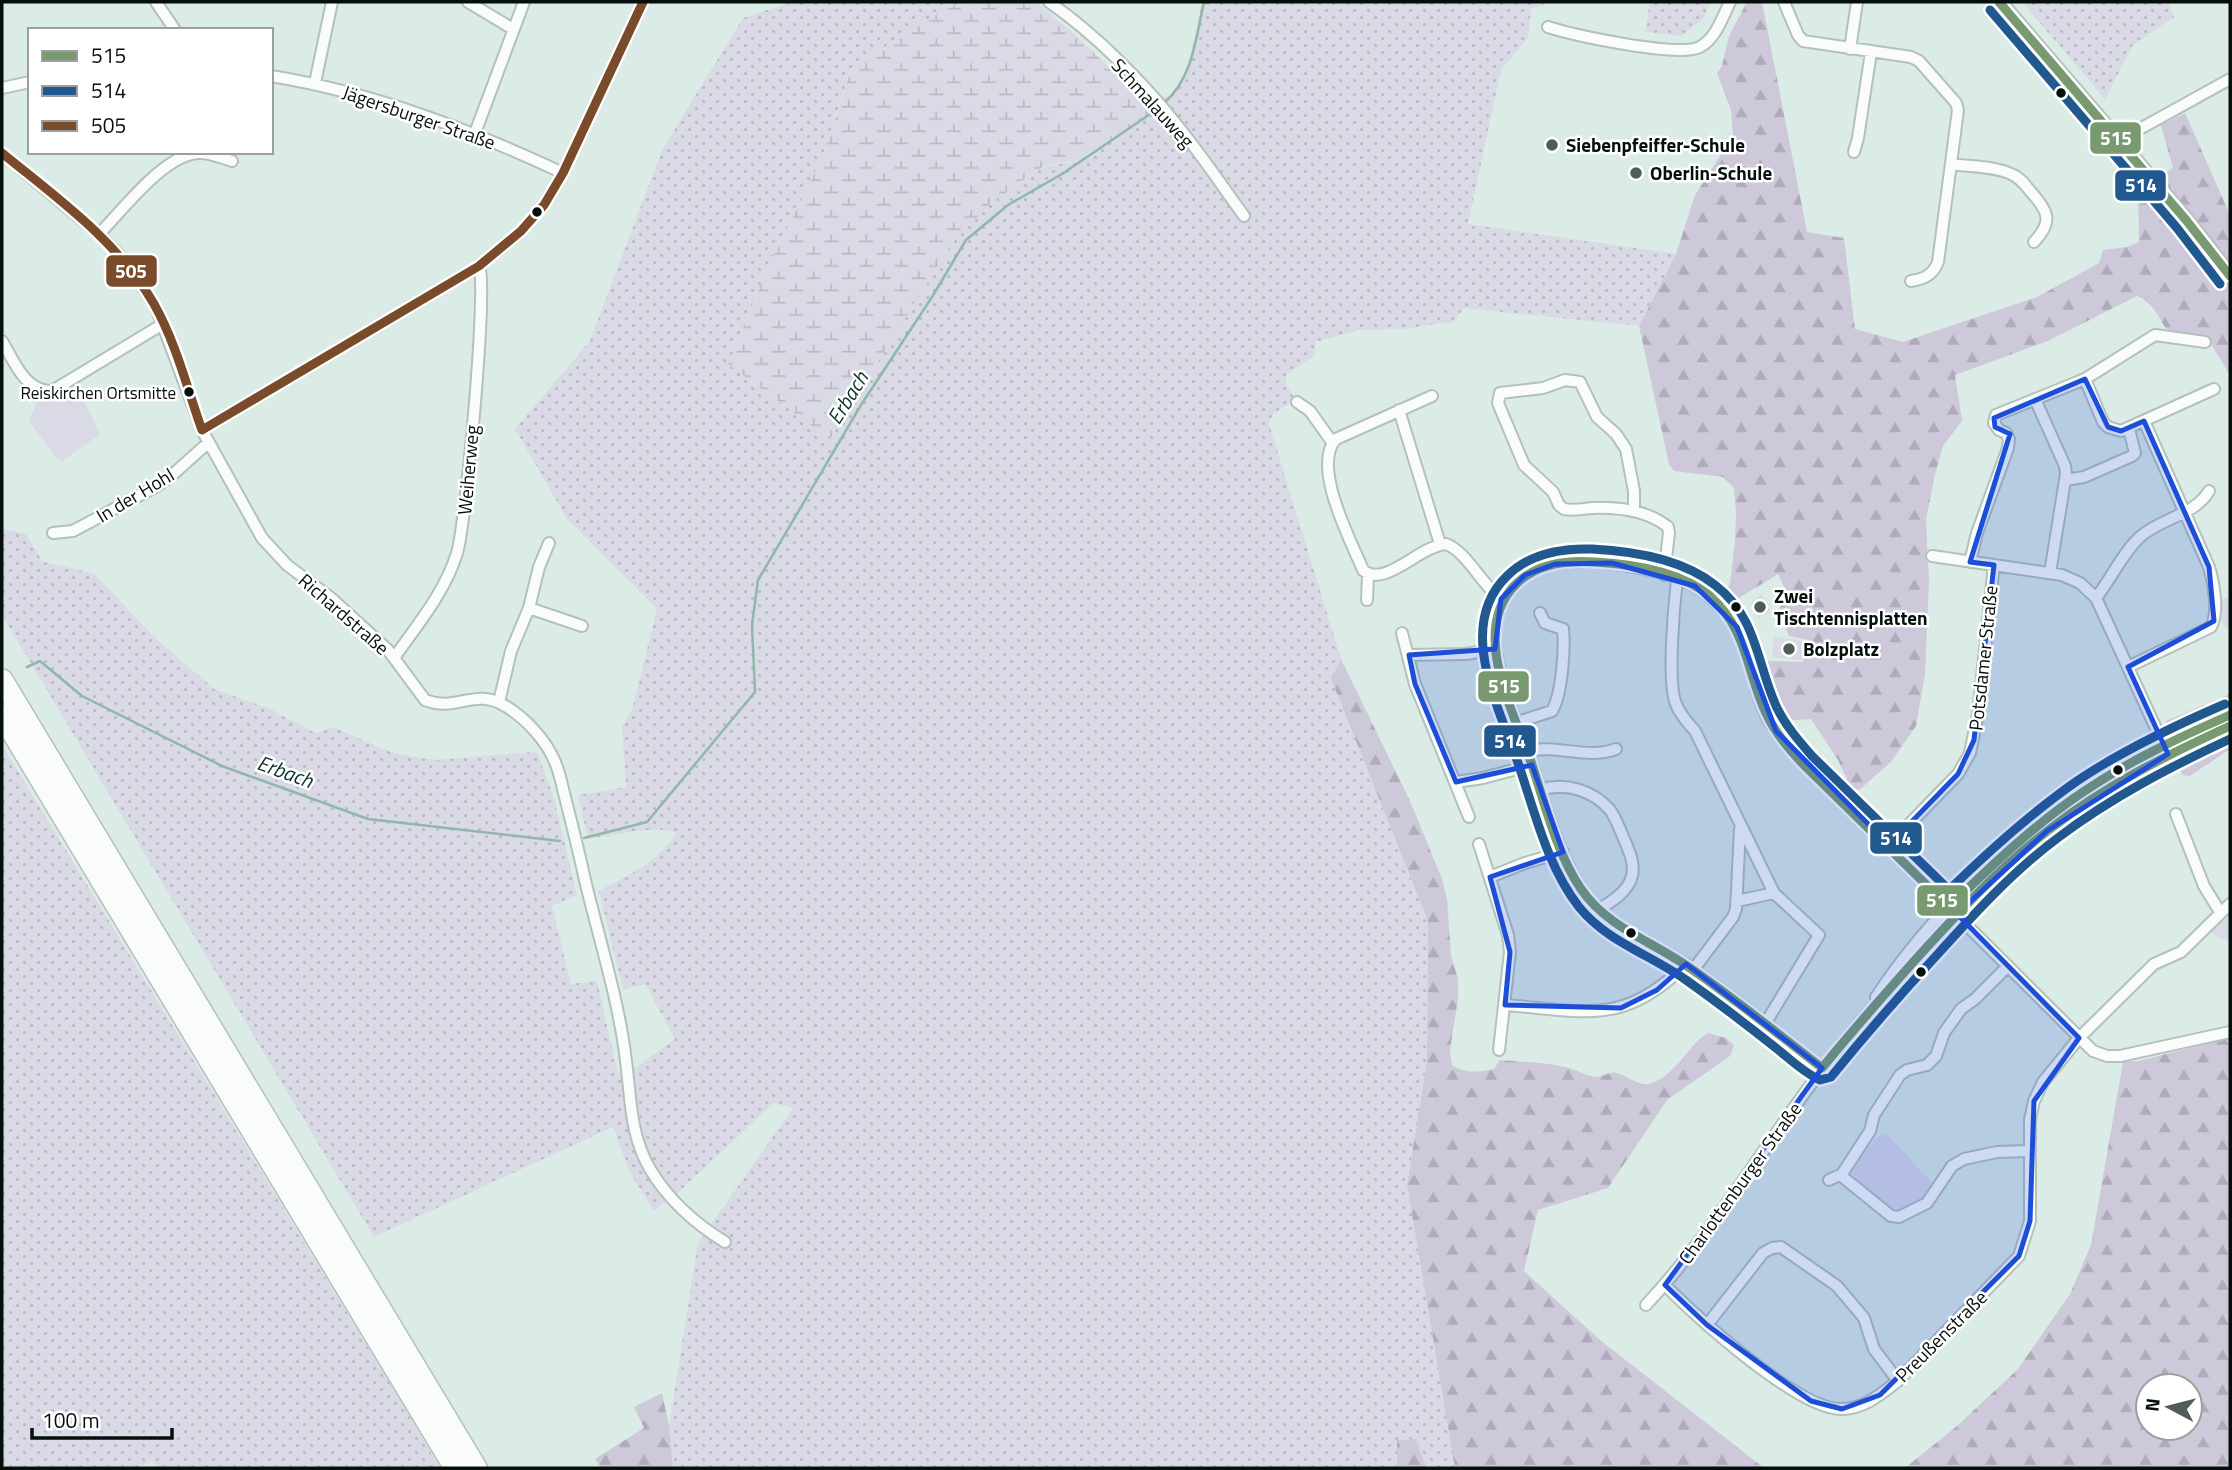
<svg xmlns="http://www.w3.org/2000/svg" width="2232" height="1470" font-family="'Titillium Web',sans-serif">
<style>
.grass{fill:url(#grass-dots)}
.forest{fill:url(#forest-firs);fill-rule:evenodd}
.wetland{fill:url(#wetland-marsh)}
.green{fill:#dad9e6}
.lines{fill:none;stroke-linecap:round;stroke-linejoin:round}
.stream{stroke:#90b7a9;stroke-width:2.5}
.minor-casing{stroke:#b3c1bc;stroke-width:14}
.tertiary-casing{stroke:#b3c1bc;stroke-width:18}
.motorway-casing{stroke:#b3c1bc;stroke-width:24}
.minor{stroke:#fafcfb;stroke-width:10}
.tertiary{stroke:#fafcfb;stroke-width:14}
.motorway{stroke:#fafcfb;stroke-width:21}
.bus-1-casing{stroke:#fff;stroke-width:14}
.bus-2-casing{stroke:#fff;stroke-width:14}
.bus-3-casing{stroke:#fff;stroke-width:14}
.bus-1{stroke:#799a71;stroke-width:9}
.bus-2{stroke:#21598e;stroke-width:9}
.bus-3{stroke:#7a4b2a;stroke-width:9}
.marked{fill:#1d4ed8;fill-opacity:0.2;stroke:#1d4ed8;stroke-width:5;stroke-linejoin:round}
.bus-dot{fill:#050f0b;stroke:#fff;stroke-width:2.5}
.poi-dot{fill:#505c58;stroke:#fff;stroke-width:2.5}
.labels{text-anchor:middle;stroke-width:5;stroke-linejoin:round;paint-order:stroke}
.bus-label{font-size:17px;fill:#050f0b;stroke:#fff;text-anchor:end}
.street-label{font-size:19px;fill:#050f0b;stroke:#fff}
.poi-label{font-size:19px;font-weight:bold;fill:#050f0b;stroke:#fff;text-anchor:start}
.water-label{font-size:21px;font-style:italic;fill:#093529;stroke:#fff}
.line-badge{stroke:#fff;stroke-width:2.5}
.badge-label{font-size:19px;text-anchor:middle;font-weight:bold;fill:#fff}
</style>
<defs>
<pattern id="grass-dots" width="8" height="8" patternUnits="userSpaceOnUse" patternTransform="scale(1.75)"><rect width="8" height="8" fill="#dad9e6"/><path d="M2 2h.1M6 6h.1" fill="none" stroke="#bab9c4" stroke-width="1.8" stroke-linecap="round"/></pattern>
<pattern id="forest-firs" width="22" height="20" patternUnits="userSpaceOnUse" patternTransform="scale(1.75)"><rect width="22" height="20" fill="#cdc9db"/><path d="M5 1l3.5 6h-7zM16 11l3.5 6h-7z" fill="#afabbb"/></pattern>
<pattern id="wetland-marsh" width="20" height="14" patternUnits="userSpaceOnUse" patternTransform="scale(1.75)"><rect width="20" height="14" fill="#dad9e6"/><path d="M1 5h8M5 5V1M11 12h8M15 12V8" fill="none" stroke="#bab9c4"/></pattern>
</defs>
<rect width="100%" height="100%" fill="#dbece6"/>
<path class="grass" d="M 792,2 L 961,2 L 915,26 L 850,71 L 822,158 L 770,263 L 728,364 L 830,439 L 952,243 L 992,202 L 1045,166 L 1076,162 L 1151,113 L 1149,105 L 1174,93 L 1188,68 L 1202,2 L 1543,2 L 1544,5 L 1531,9 L 1528,38 L 1501,70 L 1468,224 L 1676,254 L 1639,326 L 1464,308 L 1453,322 L 1402,329 L 1359,330 L 1316,342 L 1314,356 L 1286,375 L 1286,384 L 1293,395 L 1289,404 L 1273,414 L 1269,424 L 1341,659 L 1331,680 L 1428,921 L 1427,1061 L 1407,1185 L 1455,1468 L 1426,1468 L 1416,1439 L 1397,1440 L 1397,1468 L 673,1468 L 669,1426 L 698,1243 L 793,1108 L 774,1103 L 682,1189 L 654,1211 L 630,1173 L 613,1127 L 374,1237 L 2,615 L 2,529 L 26,534 L 42,561 L 95,574 L 153,636 L 214,689 L 270,709 L 316,733 L 333,727 L 393,753 L 434,760 L 537,752 L 553,795 L 577,895 L 552,906 L 571,984 L 597,981 L 618,1074 L 631,1071 L 675,1039 L 645,984 L 623,990 L 599,891 C 628,875 658,862 676,834 C 663,823 607,837 588,839 L 578,795 L 626,787 L 622,726 L 632,710 L 657,609 L 567,519 L 515,429 L 590,341 L 662,150 L 743,18 Z
M 1650,2 L 1711,2 L 1704,18 L 1682,36 L 1645,32 Z
M 2022,2 L 2168,2 L 2174,17 L 2133,45 L 2105,99 Z
M 2,745 L 397,1395 L 440,1468 L 157,1468 L 153,1461 L 135,1468 L 2,1468 Z"/>
<path class="forest" d="M 1747,2 L 1762,2 L 1807,232 L 1844,238 L 1855,329 L 1903,342 L 2037,297 L 2099,263 L 2103,250 L 2127,247 L 2139,242 L 2138,191 L 2173,168 L 2161,125 L 2185,113 L 2230,215 L 2230,375 L 2208,339 L 2166,329 C 2158,315 2152,302 2137,296 L 2048,341 L 1955,375 L 1962,421 L 1943,446 L 1935,474 L 1926,520 L 1929,583 L 1925,674 L 1916,726 L 1891,762 L 1859,790 L 1851,788 L 1838,760 L 1811,719 L 1782,721 L 1764,667 L 1768,661 L 1802,662 L 1808,654 L 1808,640 L 1789,636 L 1778,611 L 1787,593 L 1778,574 L 1729,604 L 1721,597 L 1730,584 L 1735,541 L 1736,512 L 1734,488 L 1723,477 L 1674,471 L 1669,464 L 1639,326 L 1676,254 L 1695,195 L 1733,136 L 1731,110 L 1717,73 L 1722,66 L 1729,36 Z
M 1341,659 L 1410,801 L 1442,879 L 1447,899 L 1451,955 L 1458,979 L 1458,999 L 1450,1050 L 1452,1065 C 1466,1074 1479,1072 1494,1069 L 1500,1060 C 1521,1062 1544,1062 1565,1067 C 1576,1069 1585,1076 1596,1077 C 1604,1077 1608,1071 1617,1073 C 1628,1076 1640,1088 1652,1083 C 1676,1075 1687,1046 1708,1033 L 1726,1038 L 1734,1045 L 1730,1056 L 1667,1100 L 1608,1188 L 1538,1210 L 1524,1271 L 1600,1340 L 1764,1468 L 1455,1468 L 1407,1185 L 1427,1061 L 1428,921 L 1331,679 Z
M 2230,694 L 2230,704 L 2169,729 L 2166,725 L 2166,721 Z
M 2230,741 L 2230,749 L 2190,776 L 2182,775 L 2180,766 L 2183,762 Z
M 2230,1038 L 2230,1468 L 1905,1468 L 1957,1426 L 2018,1369 L 2070,1294 L 2091,1245 L 2123,1062 L 2138,1061 ZM 2190,1386 L 2190,1428 L 2148,1428 L 2148,1386 Z
M 662,1393 L 669,1426 L 673,1468 L 601,1468 L 595,1459 L 644,1428 L 634,1407 Z
M 1416,1439 L 1426,1468 L 1397,1468 L 1397,1440 Z"/>
<path class="wetland" d="M 961,2 L 1036,2 L 1071,31 L 1149,105 L 1151,113 L 1076,161 L 1045,165 L 992,202 L 952,243 L 830,439 L 728,364 L 770,263 L 822,158 L 851,70 L 915,26 Z"/>
<path class="green" d="M 78,389 L 100,434 L 62,461 L 55,456 L 29,421 L 38,400 L 53,400 Z
M 1762,594 L 1770,612 L 1759,618 L 1751,602 Z
M 2228,597 L 2230,602 L 2230,628 L 2228,629 L 2224,627 L 2218,611 L 2221,606 L 2219,601 Z
M 1774,637 L 1806,641 L 1803,660 L 1772,657 Z
M 2227,911 L 2230,913 L 2230,941 L 2218,938 L 2209,930 Z
M 1886,1133 L 1932,1183 L 1927,1197 L 1895,1212 L 1855,1179 L 1852,1172 C 1861,1160 1871,1137 1886,1133 Z"/>
<g class="lines">
<path class="stream" d="M 1164,103 C 1193,78 1196,37 1204,2
M 27,667 L 40,661 L 82,696 L 222,766 L 368,819 L 560,841
M 584,838 L 647,822 L 755,692 L 752,625 L 758,580 L 861,405 L 932,297 L 966,240 L 1008,205 L 1062,174 L 1159,108"/>
<g class="minor-casing">
<path id="minor" d="M 156,2 L 175,30
M 468,2 L 513,29
M 1049,2 C 1095,34 1142,81 1177,125 C 1201,154 1222,186 1244,216
M 1784,2 L 1798,35 L 1803,41 L 1911,57 L 1919,61 L 1956,103 L 1958,110 L 1938,262 C 1933,275 1924,279 1911,281
M 1548,27 C 1573,35 1678,58 1700,47 C 1716,38 1722,18 1730,2
M 1850,49 L 1857,2
M 271,76 C 374,93 469,129 563,173
M 315,83 L 332,2
M 2,88 L 30,82
M 475,133 L 524,2
M 2118,141 L 2230,79
M 1854,152 L 1858,138 L 1871,52
M 2,153 L 99,234 L 127,263 L 156,307 L 202,430 L 262,538 L 287,565 L 331,598 L 388,650 L 425,700 C 458,713 474,686 507,707 C 526,719 546,740 555,762 C 560,773 562,786 565,797 C 572,825 579,852 585,880 C 599,939 619,1001 626,1061 C 631,1099 630,1135 650,1169 C 669,1201 694,1223 725,1242
M 1952,164 C 1971,167 1994,166 2011,174 C 2020,177 2025,185 2031,192 C 2049,212 2053,222 2034,242
M 99,234 C 123,210 165,153 200,153 C 211,153 222,158 232,161
M 2,341 C 14,361 25,392 52,391 L 163,324
M 2085,379 L 2103,422 L 2108,427 L 2121,431 L 2214,389
M 1432,396 L 1336,439 C 1311,466 1351,541 1363,570 C 1384,589 1419,546 1446,544 C 1466,551 1482,585 1501,599
M 2035,399 L 2065,466 L 2066,474 L 2050,573
M 1297,402 L 1310,411 L 1332,442
M 1399,410 L 1440,544
M 202,430 L 479,266 L 521,231 L 544,205 L 563,173 L 643,2
M 2066,480 L 2084,477 L 2132,456 L 2135,453 L 2129,429
M 1634,510 L 1634,491 L 1626,449 L 1616,434 L 1597,417 L 1580,382 L 1565,380 L 1543,388 L 1500,393 L 1498,403 L 1524,465 L 1553,492 L 1559,505 L 1564,509 C 1574,511 1583,509 1592,508 C 1619,507 1647,510 1668,527 L 1669,533 L 1664,575
M 53,533 L 73,531 L 157,486 L 171,476 L 209,442
M 1932,556 L 2062,575 L 2080,583 L 2096,598 L 2165,748
M 1970,562 L 1977,533 L 2008,448 L 2009,439 L 2006,433 L 1999,430 L 1994,423 L 1996,415 L 2085,379 L 2155,335 L 2205,342
M 1677,579 C 1674,605 1667,683 1676,704 C 1680,715 1688,723 1695,731 L 1774,893 L 1819,935 L 1765,1024
M 2096,598 C 2111,579 2123,552 2141,536 C 2162,518 2195,515 2209,491
M 1367,600 L 1368,575
M 529,608 L 582,626
M 1402,633 L 1415,684 L 1469,817
M 1409,655 L 1466,654 L 1495,649
M 394,658 C 418,624 445,592 457,553 C 466,524 488,284 479,266
M 2128,667 L 2211,627 C 2219,612 2214,583 2209,567 L 2144,421
M 499,702 L 511,651 L 529,608 L 539,567 L 549,543
M 1518,722 L 1552,711 C 1562,694 1565,649 1563,629 L 1545,623 L 1540,613
M 1527,751 C 1557,744 1587,760 1616,749
M 1456,782 L 1483,778 L 1532,765
M 1540,790 C 1565,782 1593,790 1610,810 C 1616,818 1620,830 1624,839 C 1629,851 1635,863 1632,876 C 1628,892 1611,902 1598,910
M 2176,814 L 2204,886 L 2220,912
M 1479,844 L 1508,935 L 1510,952 L 1499,1050
M 1889,845 L 1958,774 L 1970,753 L 1978,714 L 1994,565
M 1490,877 L 1525,863 L 1563,852
M 1737,901 L 1774,893
M 2008,966 L 1975,999 L 1961,1009 L 1944,1033 L 1936,1056 L 1927,1065 L 1907,1070 L 1900,1075 L 1874,1115 L 1870,1131 L 1842,1174 L 1844,1178 L 1891,1216 L 1899,1217 L 1927,1203 L 1952,1166 L 1964,1159 L 1997,1152 L 2028,1151
M 1693,970 L 1733,917 L 1736,909 L 1740,829
M 1876,997 C 1945,892 2052,804 2162,745 C 2184,734 2208,725 2230,715
M 1505,1005 C 1584,1011 1624,1027 1686,964
M 1822,1068 C 1778,1034 1734,998 1688,966 C 1655,943 1612,931 1587,898 C 1560,861 1545,805 1531,761 C 1514,712 1466,619 1519,579 C 1541,563 1569,560 1595,562 C 1630,565 1684,573 1710,597 C 1756,636 1744,672 1768,719 C 1774,730 1782,739 1790,749 L 2093,1051 L 2107,1056 L 2120,1056 L 2230,1032
M 1829,1180 L 1842,1174
M 1665,1285 C 1695,1316 1800,1411 1842,1409 C 1864,1409 1881,1394 1898,1381 L 2019,1256 L 2030,1221 L 2030,1120 L 2034,1101 L 2043,1082 L 2079,1038 L 2154,964 L 2181,952 L 2230,904
M 1646,1305 C 1714,1232 1764,1145 1824,1067 C 1852,1030 1883,996 1914,962 C 1962,909 2010,857 2067,815 C 2118,779 2173,752 2230,726
M 1707,1325 L 1763,1253 L 1772,1248 L 1781,1247 L 1837,1286 L 1864,1318 L 1874,1349 L 1898,1381"/>
</g>
<g class="tertiary-casing">
<path id="tertiary" d="M 1999,2 L 2186,220 L 2230,276"/>
</g>
<g class="motorway-casing">
<path id="motorway" d="M 2,680 L 476,1468
M 2,715 L 455,1468"/>
</g>
<use href="#minor" class="minor"/>
<use href="#tertiary" class="tertiary"/>
<use href="#motorway" class="motorway"/>
<g class="bus-1-casing">
<path id="bus-1" d="M 1999,2 L 2186,220 L 2230,276
M 2230,715 C 2180,737 2129,761 2083,792 C 2034,825 1991,866 1949,907 L 1803,764 C 1789,749 1775,733 1766,713 C 1746,671 1748,630 1710,596 C 1680,571 1633,564 1595,562 C 1568,560 1537,563 1516,584 C 1469,630 1513,710 1531,762 C 1545,804 1556,852 1581,889 C 1607,927 1651,941 1687,966 C 1734,998 1778,1034 1822,1068 C 1852,1031 1884,995 1916,959 C 1958,913 2000,867 2050,829 C 2105,786 2167,755 2230,726"/>
</g>
<g class="bus-2-casing">
<path id="bus-2" d="M 1990,10 L 2177,228 L 2220,284
M 2225,704 C 2174,726 2123,750 2077,781 C 2031,813 1989,851 1949,890 L 1812,756 C 1799,741 1786,726 1777,708 C 1756,663 1758,618 1715,585 C 1682,559 1633,551 1592,549 C 1561,548 1529,554 1507,576 C 1455,626 1499,707 1518,763 C 1535,812 1547,866 1579,907 C 1606,941 1651,955 1686,980 C 1717,1002 1747,1025 1776,1048 C 1790,1059 1804,1073 1820,1080 L 1831,1077 C 1865,1035 1900,995 1936,956 C 1974,914 2013,871 2059,837 C 2112,797 2170,767 2230,739"/>
</g>
<g class="bus-3-casing">
<path id="bus-3" d="M 2,153 C 57,198 118,241 154,304 C 176,343 187,388 202,430
M 202,430 L 479,266 L 521,231 L 544,205 L 563,173 L 643,2"/>
</g>
<use href="#bus-1" class="bus-1"/>
<use href="#bus-2" class="bus-2"/>
<use href="#bus-3" class="bus-3"/>
</g>
<path class="marked" d="M 2085,379 L 2108,427 L 2121,431 L 2144,421 L 2209,567 L 2214,621 L 2128,667 L 2168,754 L 2047,831 L 1957,914 L 2079,1038 L 2034,1101 L 2030,1221 L 2019,1256 L 1880,1395 L 1842,1409 L 1811,1401 L 1707,1325 L 1665,1285 L 1822,1068 L 1686,964 L 1657,990 L 1621,1008 L 1505,1005 L 1510,952 L 1490,877 L 1563,852 L 1532,765 L 1456,782 L 1415,684 L 1409,655 L 1495,649 L 1501,599 L 1525,575 L 1555,564 L 1612,563 L 1695,586 L 1737,627 L 1776,731 L 1889,845 L 1958,774 L 1974,740 L 1994,565 L 1970,562 L 2010,434 L 1995,427 L 1994,418 Z"/>
<g class="bus-dot">
<circle cx="2061" cy="93" r="6"/>
<circle cx="537" cy="212" r="6"/>
<circle cx="189" cy="392" r="6"/>
<circle cx="1736" cy="607" r="6"/>
<circle cx="2118" cy="770" r="6"/>
<circle cx="1631" cy="933" r="6"/>
<circle cx="1921" cy="972" r="6"/>
</g>
<g class="poi-dot">
<circle cx="1552" cy="145" r="7"/>
<circle cx="1636" cy="173" r="7"/>
<circle cx="1760" cy="607" r="7"/>
<circle cx="1789" cy="649" r="7"/>
</g>
<g class="labels">
<g class="bus-label">
<text x="176" y="399">Reiskirchen Ortsmitte</text>
</g>
<g class="street-label">
<text transform="translate(1153 103) rotate(48)" y="7">Schmalauweg</text>
<text transform="translate(419 117) rotate(19)" y="7">Jägersburger Straße</text>
<text transform="translate(468 470) rotate(-85)" y="7">Weiherweg</text>
<text transform="translate(135 495) rotate(-31)" y="7">In der Hohl</text>
<text transform="translate(344 614) rotate(41)" y="7">Richardstraße</text>
<text transform="translate(1983 658) rotate(-84)" y="7">Potsdamer Straße</text>
<text transform="translate(1740 1183) rotate(-54)" y="7">Charlottenburger Straße</text>
<text transform="translate(1941 1336) rotate(-45)" y="7">Preußenstraße</text>
</g>
<g class="poi-label">
<text x="1566" y="152">Siebenpfeiffer-Schule</text>
<text x="1650" y="180">Oberlin-Schule</text>
<text x="1774" y="603">Zwei<tspan x="1774" dy="22">Tischtennisplatten</tspan></text>
<text x="1803" y="656">Bolzplatz</text>
</g>
<g class="water-label">
<text transform="translate(848 398) rotate(-58)" y="7">Erbach</text>
<text transform="translate(285 772) rotate(20)" y="7">Erbach</text>
</g>
</g>
<g class="line-badge">
<rect x="2089" y="121" width="53" height="34" rx="7" fill="#799a71"/>
<rect x="2114" y="169" width="53" height="33" rx="7" fill="#21598e"/>
<rect x="105" y="254" width="53" height="34" rx="7" fill="#7a4b2a"/>
<rect x="1477" y="670" width="53" height="33" rx="7" fill="#799a71"/>
<rect x="1483" y="724" width="54" height="34" rx="7" fill="#21598e"/>
<rect x="1869" y="821" width="54" height="34" rx="7" fill="#21598e"/>
<rect x="1916" y="884" width="53" height="33" rx="7" fill="#799a71"/>
</g>
<g class="badge-label">
<text x="2116" y="145">515</text>
<text x="2141" y="192">514</text>
<text x="131" y="278">505</text>
<text x="1504" y="693">515</text>
<text x="1510" y="748">514</text>
<text x="1896" y="845">514</text>
<text x="1942" y="907">515</text>
</g>
<rect width="2232" height="1470" fill="none" stroke="#050f0b" stroke-width="7"/>
<rect x="28" y="28" width="245" height="126" fill="#ffffff" stroke="#9b9f9d" stroke-width="2"/>
<rect x="42" y="51" width="35" height="10" fill="#799a71" stroke="#9b9f9d" stroke-width="2"/>
<text x="91" y="63" font-size="21" fill="#050f0b">515</text>
<rect x="42" y="86" width="35" height="10" fill="#21598e" stroke="#9b9f9d" stroke-width="2"/>
<text x="91" y="98" font-size="21" fill="#050f0b">514</text>
<rect x="42" y="121" width="35" height="10" fill="#7a4b2a" stroke="#9b9f9d" stroke-width="2"/>
<text x="91" y="133" font-size="21" fill="#050f0b">505</text>
<g transform="translate(2169 1407) rotate(277)"><circle r="33" fill="#ffffff" stroke="#9b9f9d" stroke-width="2"/>
<path d="M0-5L12 26L0 18L-12 26Z" fill="#505c58"/>
<text y="-10" font-size="19" font-weight="bold" text-anchor="middle" fill="#050f0b">N</text>
</g>
<path d="M32 1428v10h140v-10" fill="none" stroke="#050f0b" stroke-width="3.5"/>
<text x="42" y="1428" font-size="21" fill="#050f0b" stroke="#ffffff" stroke-width="5" paint-order="stroke">100 m</text>
</svg>
